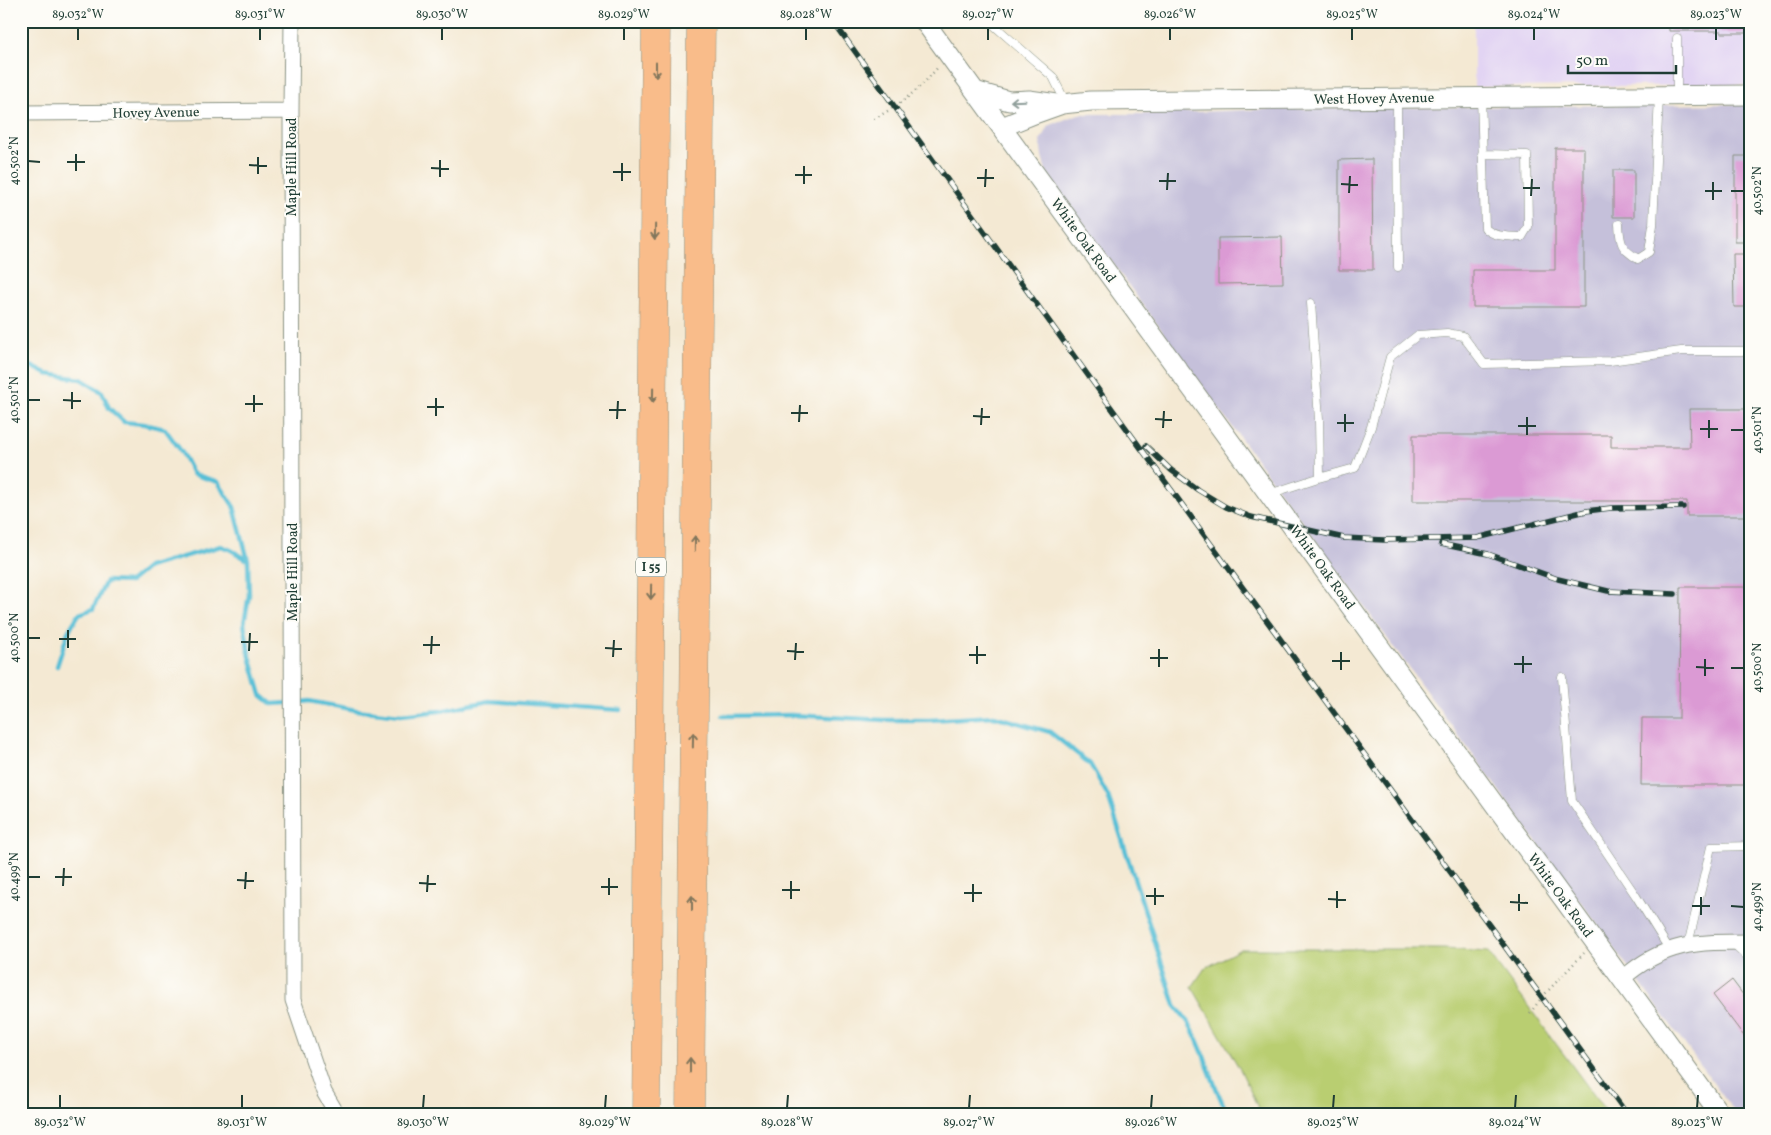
<svg xmlns="http://www.w3.org/2000/svg" width="1771" height="1135" font-family="Vollkorn,serif">
<style>
.built{fill:#e2d4f3}
.industrial{fill:#c5c0da}
.green{fill:#b9ce71;stroke:#6c8652}
.lines{fill:none;stroke-linecap:round;stroke-linejoin:round}
.stream{stroke:#58bfd6;stroke-width:4.5}
.building{fill:#db9ad4}
.service-casing{stroke:#8a9384;stroke-width:9}
.minor-casing{stroke:#8a9384;stroke-width:17}
.tertiary-casing{stroke:#8a9384;stroke-width:21}
.motorway-casing{stroke:#8a9384;stroke-width:29}
.path{stroke:#8a9384;stroke-width:2.5;stroke-dasharray:1 4;stroke-linecap:butt}
.service{stroke:#fff;stroke-width:8}
.minor{stroke:#fff;stroke-width:15}
.tertiary{stroke:#fff;stroke-width:19}
.motorway{stroke:#f9bc8a;stroke-width:28}
.rail-casing{stroke:#1f3d34;stroke-width:5.5}
.rail{stroke:#fdfcf7;stroke-width:4;stroke-dasharray:11;stroke-linecap:butt}
.oneway{stroke:#81765b}
.oneway2{stroke:#8f9e9a}
.ticks{fill:none;stroke:#1f3d34;stroke-width:2}
.labels{text-anchor:middle;stroke-width:4;stroke-linejoin:round;paint-order:stroke}
.shield{fill:#fdfcf7;stroke:#62766e;stroke-width:1}
.shield-label{font-size:12px;font-weight:bold;fill:#1f3d34}
.street-label{font-size:14px;fill:#1f3d34;stroke:#fdfcf7}
.neatline{fill:none;stroke:#1f3d34;stroke-width:2}
.ticks-label{font-size:12px;text-anchor:middle;fill:#1f3d34}
</style>
<rect width="100%" height="100%" fill="#fdfcf7"/>
<filter id="ink" filterUnits="userSpaceOnUse"><feTurbulence type="fractalNoise" baseFrequency=".02" numOctaves="2"/><feDisplacementMap in="SourceGraphic" scale="10" xChannelSelector="R" yChannelSelector="G"/><feConvolveMatrix kernelMatrix="1 2 1 2 8 2 1 2 1" color-interpolation-filters="sRGB"/></filter>
<filter id="wash" filterUnits="userSpaceOnUse"><feTurbulence type="fractalNoise" baseFrequency=".0096" numOctaves="4" result="noise"/><feDisplacementMap in="SourceGraphic" scale="20" xChannelSelector="R" yChannelSelector="G"/><feGaussianBlur stdDeviation="1.12" result="paint"/><feColorMatrix in="noise" values="0 0 0 0 0 0 0 0 0 0 0 0 0 0 0 0 0 1.4 0 .05"/><feComposite in="paint" operator="in"/></filter>
<g filter="url(#wash)">
<rect width="100%" height="100%" fill="#f4e9d3"/>
<path class="built" d="M 1474,21 L 1750,21 L 1750,85 L 1474,87 Z"/>
<path class="industrial" d="M 1750,104 L 1750,1114 L 1736,1114 L 1047,174 L 1042,157 L 1040,141 L 1048,126 L 1079,114 L 1142,114 L 1274,109 Z"/>
<path class="green" d="M 1241,949 L 1444,949 L 1488,952 L 1608,1114 L 1261,1114 L 1241,1071 L 1192,987 L 1205,968 Z"/>
<g class="lines">
<path class="stream" d="M 21,361 L 47,374 L 81,379 L 102,392 L 109,408 L 124,422 L 144,424 L 165,429 L 181,451 L 193,474 L 218,482 L 234,507 L 248,560 L 249,595 L 244,624 L 249,653 L 261,695 L 272,704 L 288,703
M 57,666 L 68,632 L 79,614 L 93,609 L 106,581 L 130,582 L 148,567 L 221,546 L 231,550 L 248,560
M 296,703 L 309,701 L 356,710 L 401,715 L 440,711 L 489,701 L 620,710
M 723,716 L 791,715 L 884,720 L 930,720 L 994,716 L 1050,732 L 1090,764 L 1108,796 L 1175,1005 C 1180,1012 1187,1019 1191,1027 C 1206,1055 1213,1087 1228,1114"/>
</g>
<g id="blocks">
<path class="building" d="M 1619,21 L 1650,21 L 1650,24 L 1619,24 Z
M 1669,21 L 1745,21 L 1746,33 L 1721,33 L 1721,31 L 1669,31 Z
M 1555,148 L 1584,148 L 1584,307 L 1473,307 L 1473,270 L 1555,270 Z
M 1735,156 L 1750,156 L 1750,242 L 1735,242 Z
M 1372,159 L 1373,270 L 1339,270 L 1339,160 Z
M 1613,170 L 1634,170 L 1634,217 L 1613,217 Z
M 1282,237 L 1283,283 L 1218,284 L 1218,238 Z
M 1733,254 L 1750,254 L 1750,307 L 1734,307 Z
M 1689,409 L 1750,409 L 1750,516 L 1687,516 L 1687,501 L 1413,501 L 1413,435 L 1611,435 L 1611,447 L 1690,447 Z
M 1680,587 L 1750,587 L 1750,785 L 1641,785 L 1642,718 L 1679,718 Z
M 1732,980 L 1750,1004 L 1750,1044 L 1713,995 Z"/>
</g>
</g>
<g filter="url(#ink)">
<use href="#blocks" fill-opacity="0" stroke="#8a9384" stroke-width="1"/>
<g class="lines">
<g class="service-casing">
<path id="service" d="M 989,21 L 1053,77 L 1066,103
M 1677,38 L 1677,96
M 1481,97 L 1485,228 C 1495,238 1509,236 1522,237 L 1528,227 L 1527,155 L 1482,154
M 1397,99 L 1398,267
M 1619,224 C 1620,243 1621,249 1638,259 L 1649,252 L 1653,225 L 1659,96
M 1311,303 L 1319,420 L 1320,477
M 1269,494 L 1315,479 L 1355,468 L 1371,427 L 1390,357 L 1418,335 L 1447,333 L 1463,336 L 1484,364 L 1610,361 L 1681,351 L 1750,351
M 1562,677 L 1572,801 L 1636,896 L 1669,949
M 1733,943 L 1750,959
M 1688,945 L 1711,847 L 1750,846"/>
</g>
<g class="minor-casing">
<path id="minor" d="M 292,21 L 291,111 L 293,1000 L 324,1092 L 337,1114
M 21,113 L 291,111
M 1622,979 C 1664,942 1696,942 1750,942"/>
</g>
<g class="tertiary-casing">
<path id="tertiary" d="M 924,21 L 1720,1114
M 975,91 L 1009,101 L 1029,100 L 1057,104
M 1002,127 L 1034,114 L 1062,104 L 1091,101 L 1750,95"/>
</g>
<g class="motorway-casing">
<path id="motorway" d="M 646,1114 L 656,21
M 690,1114 L 701,21"/>
</g>
<path class="path" d="M 874,119 C 901,104 919,90 938,67
M 1530,1013 L 1543,996 L 1584,953"/>
<use href="#service" class="service"/>
<use href="#minor" class="minor"/>
<use href="#tertiary" class="tertiary"/>
<use href="#motorway" class="motorway"/>
<g class="rail-casing">
<path id="rail" d="M 833,21 L 1105,399 L 1627,1114
M 1146,446 L 1171,470 L 1198,490 L 1226,507 L 1251,517 L 1344,538 L 1384,540 L 1477,538 L 1586,511 L 1611,508 L 1683,507
M 1441,544 L 1488,554 L 1558,579 L 1608,591 L 1675,594"/>
</g>
<use href="#rail" class="rail"/>
</g>
<defs><path id="oneway-shaft" d="M-6 0H5M1.5-3L5.5 0L1.5 3" fill="none" stroke-width="1.6" stroke-linecap="round" stroke-linejoin="round" transform="scale(1.25)"/></defs>
<g class="oneway">
<use href="#oneway-shaft" transform="translate(656 70) rotate(90)"/>
<use href="#oneway-shaft" transform="translate(655 232) rotate(91)"/>
<use href="#oneway-shaft" transform="translate(653 395) rotate(91)"/>
<use href="#oneway-shaft" transform="translate(695 543) rotate(-89)"/>
<use href="#oneway-shaft" transform="translate(651 592) rotate(91)"/>
<use href="#oneway-shaft" transform="translate(693 740) rotate(-89)"/>
<use href="#oneway-shaft" transform="translate(692 903) rotate(-90)"/>
<use href="#oneway-shaft" transform="translate(690 1065) rotate(-90)"/>
</g>
<use class="oneway2" href="#oneway-shaft" transform="translate(1018 101) rotate(178)"/>
</g>
<path class="ticks" d="M 78,40 L 78,28M 260,40 L 260,28M 442,40 L 442,28M 624,40 L 624,28M 806,40 L 806,28M 988,40 L 988,28M 1170,40 L 1170,28M 1352,40 L 1352,28M 1534,40 L 1534,28M 1716,40 L 1716,28M 28,161 L 40,162M 67,162 L 85,162M 249,165 L 267,166M 431,168 L 449,169M 76,171 L 76,154M 613,172 L 631,172M 258,174 L 258,157M 795,175 L 812,175M 440,177 L 440,160M 977,178 L 994,178M 622,181 L 622,163M 1159,181 L 1176,181M 804,184 L 804,166M 1341,184 L 1358,185M 985,187 L 986,169M 1523,188 L 1540,188M 1167,190 L 1168,173M 1705,191 L 1722,191M 1731,191 L 1744,191M 1349,193 L 1350,176M 1531,196 L 1532,179M 1713,200 L 1713,182M 28,400 L 40,400M 63,400 L 81,401M 245,404 L 263,404M 427,407 L 444,407M 72,409 L 72,392M 609,410 L 626,410M 254,412 L 254,395M 791,413 L 808,413M 436,416 L 436,398M 973,416 L 990,417M 617,419 L 618,401M 1155,419 L 1172,420M 799,422 L 800,405M 1337,423 L 1354,423M 981,425 L 982,408M 1518,426 L 1536,426M 1163,428 L 1164,411M 1700,429 L 1718,429M 1731,430 L 1744,430M 1345,432 L 1345,414M 1527,435 L 1527,417M 1709,438 L 1709,420M 28,638 L 40,638M 59,639 L 76,639M 241,642 L 258,642M 423,645 L 440,645M 68,648 L 68,630M 605,648 L 622,649M 249,651 L 250,633M 787,651 L 804,652M 431,654 L 432,636M 969,655 L 986,655M 613,657 L 614,640M 1150,658 L 1168,658M 795,660 L 796,643M 1332,661 L 1350,661M 977,664 L 977,646M 1514,664 L 1532,664M 1159,667 L 1159,649M 1696,667 L 1714,668M 1731,668 L 1744,668M 1341,670 L 1341,652M 1523,673 L 1523,656M 1705,676 L 1705,659M 28,877 L 40,877M 55,877 L 72,877M 237,880 L 254,881M 419,883 L 436,884M 63,886 L 64,868M 601,887 L 618,887M 245,889 L 246,872M 782,890 L 800,890M 427,892 L 428,875M 964,893 L 982,893M 609,895 L 609,878M 1146,896 L 1164,896M 791,899 L 791,881M 1328,899 L 1346,900M 973,902 L 973,884M 1510,902 L 1528,903M 1155,905 L 1155,888M 1692,906 L 1710,906M 1731,906 L 1744,907M 1337,908 L 1337,891M 1519,911 L 1519,894M 1701,915 L 1701,897M 60,1108 L 60,1095M 242,1108 L 242,1095M 423,1108 L 424,1095M 605,1108 L 606,1095M 787,1108 L 788,1095M 969,1108 L 970,1095M 1151,1108 L 1152,1095M 1333,1108 L 1334,1095M 1515,1108 L 1516,1095M 1697,1108 L 1698,1095"/>
<g class="labels">
<rect class="shield" x="636" y="557.5" width="30" height="19" rx="4"/>
<g class="shield-label">
<text x="651" y="571">I 55</text>
</g>
<g class="street-label">
<text transform="translate(1374 98) rotate(-1)" y="5">West Hovey Avenue</text>
<text transform="translate(156 112) rotate(-1)" y="5">Hovey Avenue</text>
<text transform="translate(291 167) rotate(-90)" y="5">Maple Hill Road</text>
<text transform="translate(1084 240) rotate(54)" y="5">White Oak Road</text>
<text transform="translate(1323 567) rotate(54)" y="5">White Oak Road</text>
<text transform="translate(292 572) rotate(-90)" y="5">Maple Hill Road</text>
<text transform="translate(1561 895) rotate(54)" y="5">White Oak Road</text>
</g>
</g>
<rect width="1771" height="1135" fill="none" stroke="#fdfcf7" stroke-width="55"/>
<path d="M1568 65v8h108v-8" fill="none" stroke="#1f3d34" stroke-width="2.5"/>
<text x="1576" y="65" font-size="15" fill="#1f3d34" stroke="#fdfcf7" stroke-width="4" paint-order="stroke">50 m</text>
<rect x="28" y="28" width="1716" height="1080" class="neatline"/>
<g class="ticks-label">
<text x="78" y="18">89.032°W</text>
<text x="260" y="18">89.031°W</text>
<text x="442" y="18">89.030°W</text>
<text x="624" y="18">89.029°W</text>
<text x="806" y="18">89.028°W</text>
<text x="988" y="18">89.027°W</text>
<text x="1170" y="18">89.026°W</text>
<text x="1352" y="18">89.025°W</text>
<text x="1534" y="18">89.024°W</text>
<text x="1716" y="18">89.023°W</text>
<text transform="translate(14 161) rotate(-90)" y="4">40.502°N</text>
<text transform="translate(1757 191) rotate(-90)" y="4">40.502°N</text>
<text transform="translate(14 400) rotate(-90)" y="4">40.501°N</text>
<text transform="translate(1757 430) rotate(-90)" y="4">40.501°N</text>
<text transform="translate(14 638) rotate(-90)" y="4">40.500°N</text>
<text transform="translate(1757 668) rotate(-90)" y="4">40.500°N</text>
<text transform="translate(14 877) rotate(-90)" y="4">40.499°N</text>
<text transform="translate(1757 907) rotate(-90)" y="4">40.499°N</text>
<text x="60" y="1126">89.032°W</text>
<text x="242" y="1126">89.031°W</text>
<text x="423" y="1126">89.030°W</text>
<text x="605" y="1126">89.029°W</text>
<text x="787" y="1126">89.028°W</text>
<text x="969" y="1126">89.027°W</text>
<text x="1151" y="1126">89.026°W</text>
<text x="1333" y="1126">89.025°W</text>
<text x="1515" y="1126">89.024°W</text>
<text x="1697" y="1126">89.023°W</text>
</g>
</svg>
